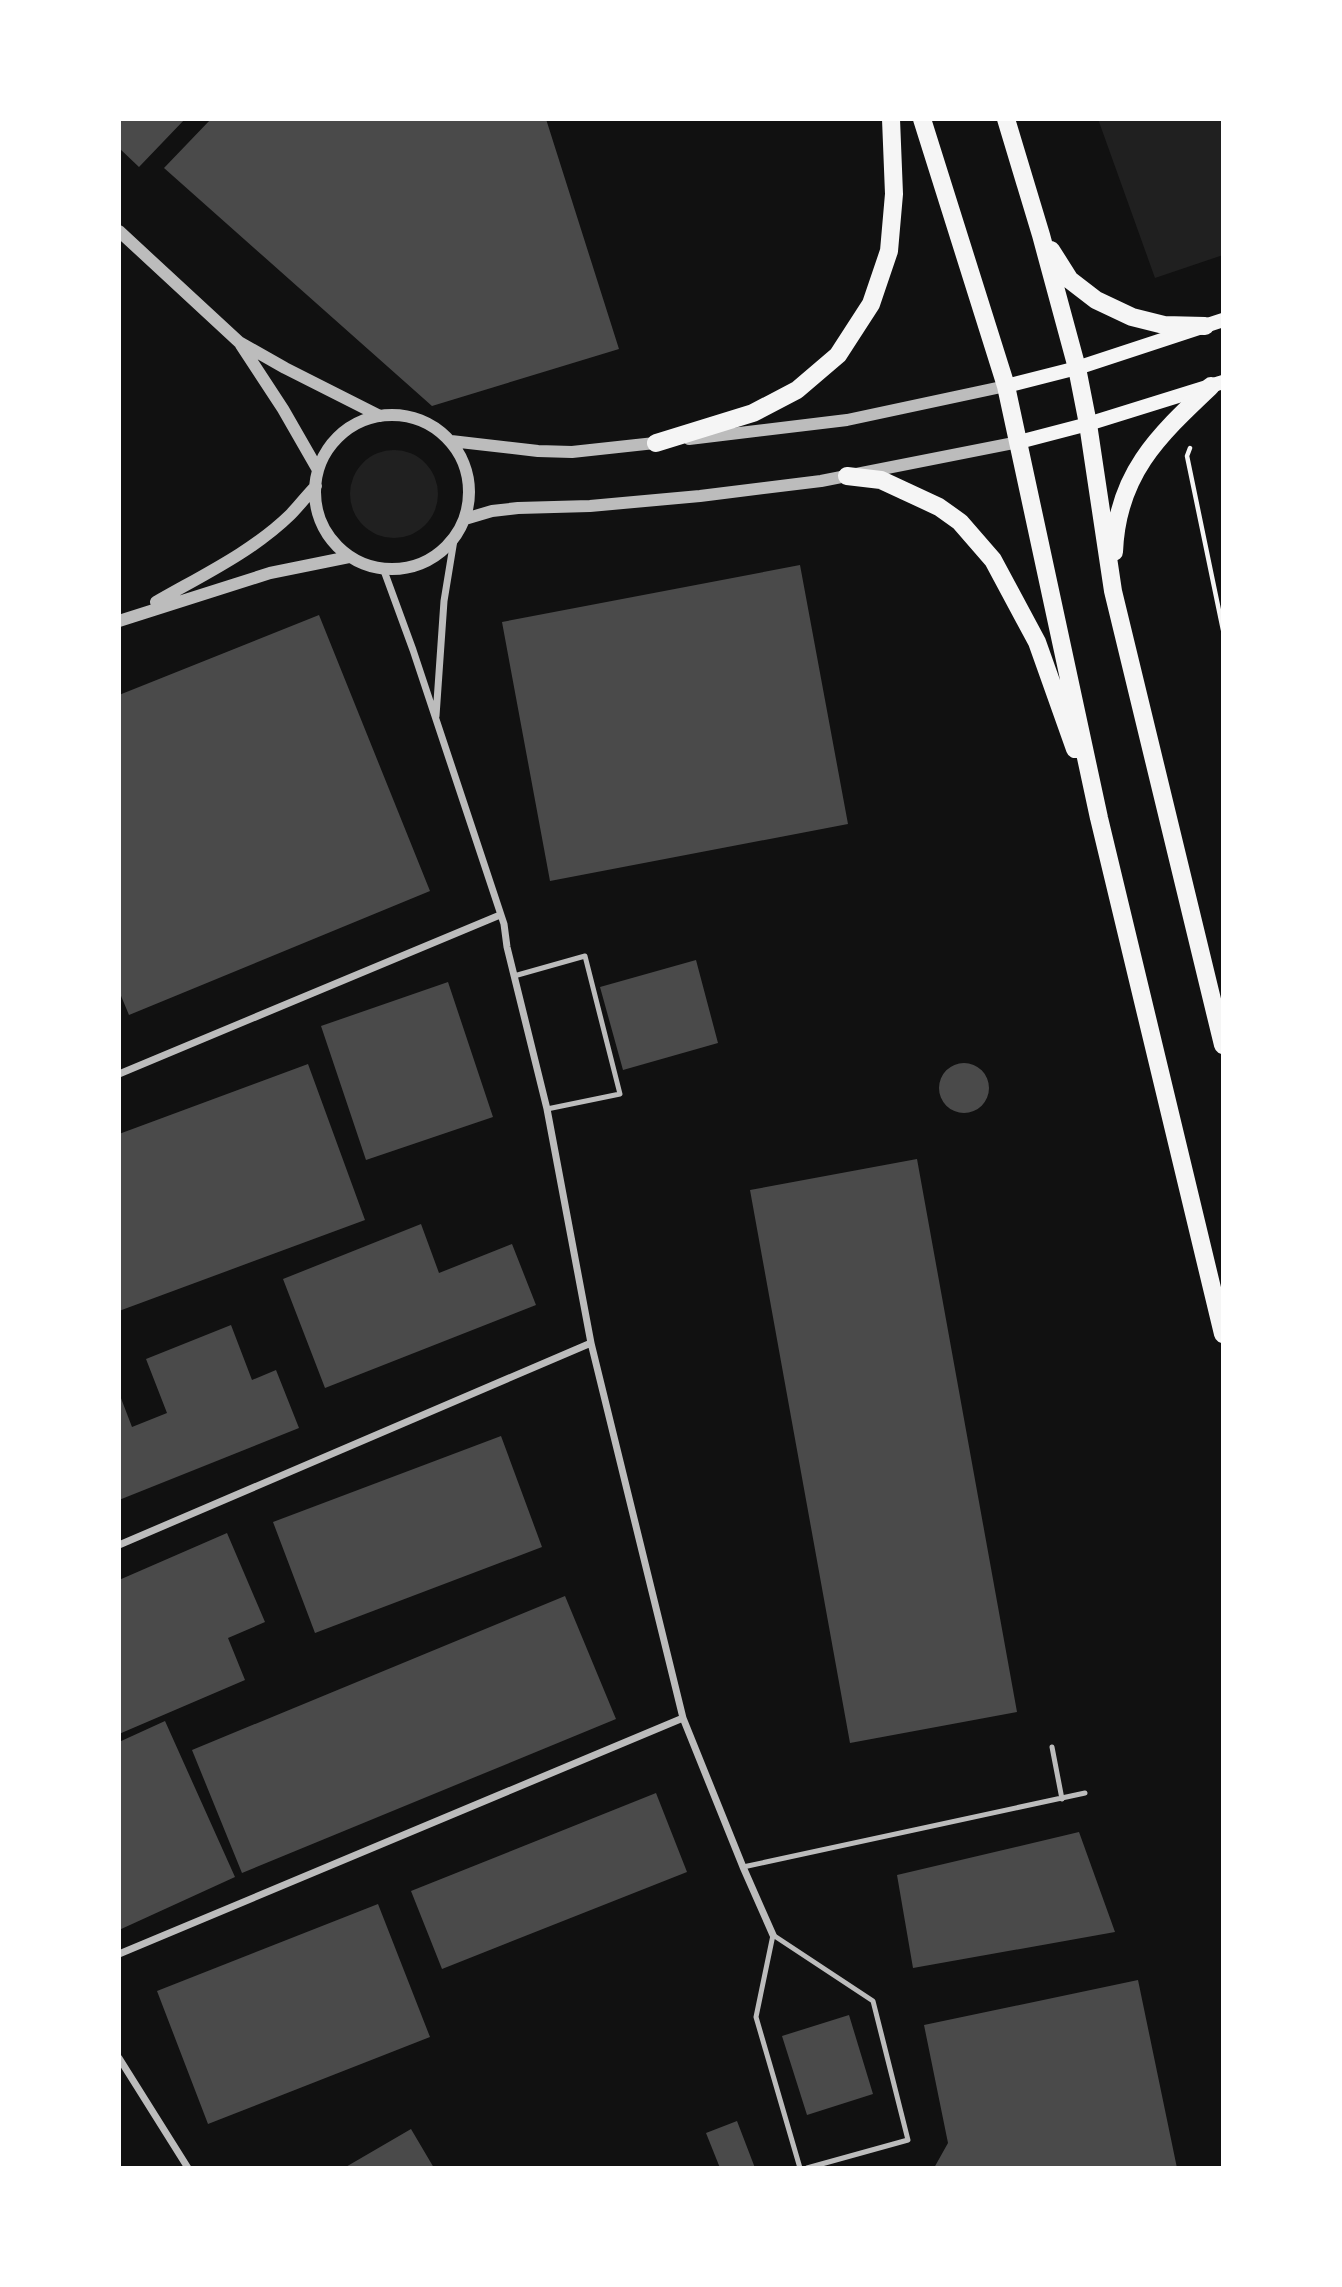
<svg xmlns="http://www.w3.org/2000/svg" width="1342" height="2287" font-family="'Varela Round',sans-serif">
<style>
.green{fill:#202020}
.building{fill:#4a4a4a}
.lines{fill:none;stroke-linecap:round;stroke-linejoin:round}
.path{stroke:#f5f5f5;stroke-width:4.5}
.service{stroke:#bcbcbc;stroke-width:5}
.minor{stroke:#bcbcbc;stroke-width:7}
.tertiary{stroke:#bcbcbc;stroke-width:12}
.secondary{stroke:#f5f5f5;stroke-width:14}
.primary{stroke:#f5f5f5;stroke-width:18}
</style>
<rect width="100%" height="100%" fill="#111"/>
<path class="green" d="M 1098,119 L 1223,119 L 1223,255 L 1155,278 Z
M350 494a44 44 0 1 1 88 0a44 44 0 1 1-88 0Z"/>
<path class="building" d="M 119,119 L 185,119 L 139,167 L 119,148 Z
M 211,119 L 546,119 L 619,349 L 432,406 L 164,168 Z
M 800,565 L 848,824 L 550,881 L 502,622 Z
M 319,615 L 430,891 L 129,1015 L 119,991 L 119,695 Z
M 696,960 L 718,1043 L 623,1070 L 600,987 Z
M 448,982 L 493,1117 L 366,1160 L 321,1026 Z
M939 1088a25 25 0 1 1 50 0a25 25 0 1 1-50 0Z
M 308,1064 L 365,1220 L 119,1311 L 119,1134 Z
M 917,1159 L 1017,1712 L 850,1743 L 750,1190 Z
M 421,1224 L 439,1273 L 512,1244 L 536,1305 L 325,1388 L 283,1279 Z
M 231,1325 L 252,1380 L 276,1370 L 299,1428 L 119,1500 L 119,1393 L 132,1427 L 167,1413 L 146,1359 Z
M 501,1436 L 542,1547 L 315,1633 L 273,1522 Z
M 227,1533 L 265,1622 L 228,1638 L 245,1680 L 119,1734 L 119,1580 Z
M 565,1596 L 616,1719 L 242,1873 L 192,1750 Z
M 165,1721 L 235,1877 L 119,1930 L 119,1742 Z
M 656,1793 L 687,1872 L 442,1969 L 411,1891 Z
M 1079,1832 L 1115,1932 L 913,1968 L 897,1875 Z
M 378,1904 L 430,2037 L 208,2124 L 157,1991 Z
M 1138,1980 L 1177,2168 L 934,2168 L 948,2143 L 924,2025 Z
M 849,2015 L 873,2094 L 807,2115 L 782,2036 Z
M 737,2121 L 755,2168 L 720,2168 L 706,2133 Z
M 411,2129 L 434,2168 L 344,2168 Z"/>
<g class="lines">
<path class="path" d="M 1190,448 L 1187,456 L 1223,630"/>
<path class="service" d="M 514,976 L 585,956 L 620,1094 L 547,1109
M 1052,1747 L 1062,1799
M 743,1867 L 1085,1793
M 800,2168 L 756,2017 L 773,1935 L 873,2001 L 908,2140 L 807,2168"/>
<path class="minor" d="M 383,568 L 413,650 L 504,924 L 507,947 L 547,1109 L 591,1343 L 683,1718 L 743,1867 L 773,1935
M 436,716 L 444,601 L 454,540
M 119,1074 L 500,915
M 119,1545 L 591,1343
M 119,1954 L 683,1718
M 119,2058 L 188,2168"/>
<path class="tertiary" d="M 119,231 L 239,342 L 285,368 L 380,416
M 241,345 L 283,409 L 318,470
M315 492a77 77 0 1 1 154 0a77 77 0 1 1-154 0Z
M 689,439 L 847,420 L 1006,386
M 451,441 L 538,451 L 572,452 L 664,442
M 465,519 L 492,511 L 518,508 L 590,506 L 700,496 L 821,481 L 1019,442
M 156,602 C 201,576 252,552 290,515 C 299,506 307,495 316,486
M 119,621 L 270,573 L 349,557"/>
<path class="secondary" d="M 1006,386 L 1077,368 L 1223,320
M 1019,442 L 1088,424 L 1223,382"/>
<path class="primary" d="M 922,119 L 1006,386 L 1099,818 L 1223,1334
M 1006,119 L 1041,235 L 1077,368 L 1088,424 L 1113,591 L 1223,1045
M 1051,250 L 1070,280 L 1096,300 L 1132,317 L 1164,325 L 1205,326
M 656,443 L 753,413 L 797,390 L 838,355 L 871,304 L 889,251 L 894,194 L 891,119
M 847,476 L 881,480 L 939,507 L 960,522 L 993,560 L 1037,642 L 1075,749
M 1114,552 C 1117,474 1158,436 1211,386"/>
</g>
<rect width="1342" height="2287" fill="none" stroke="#ffffff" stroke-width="242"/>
</svg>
